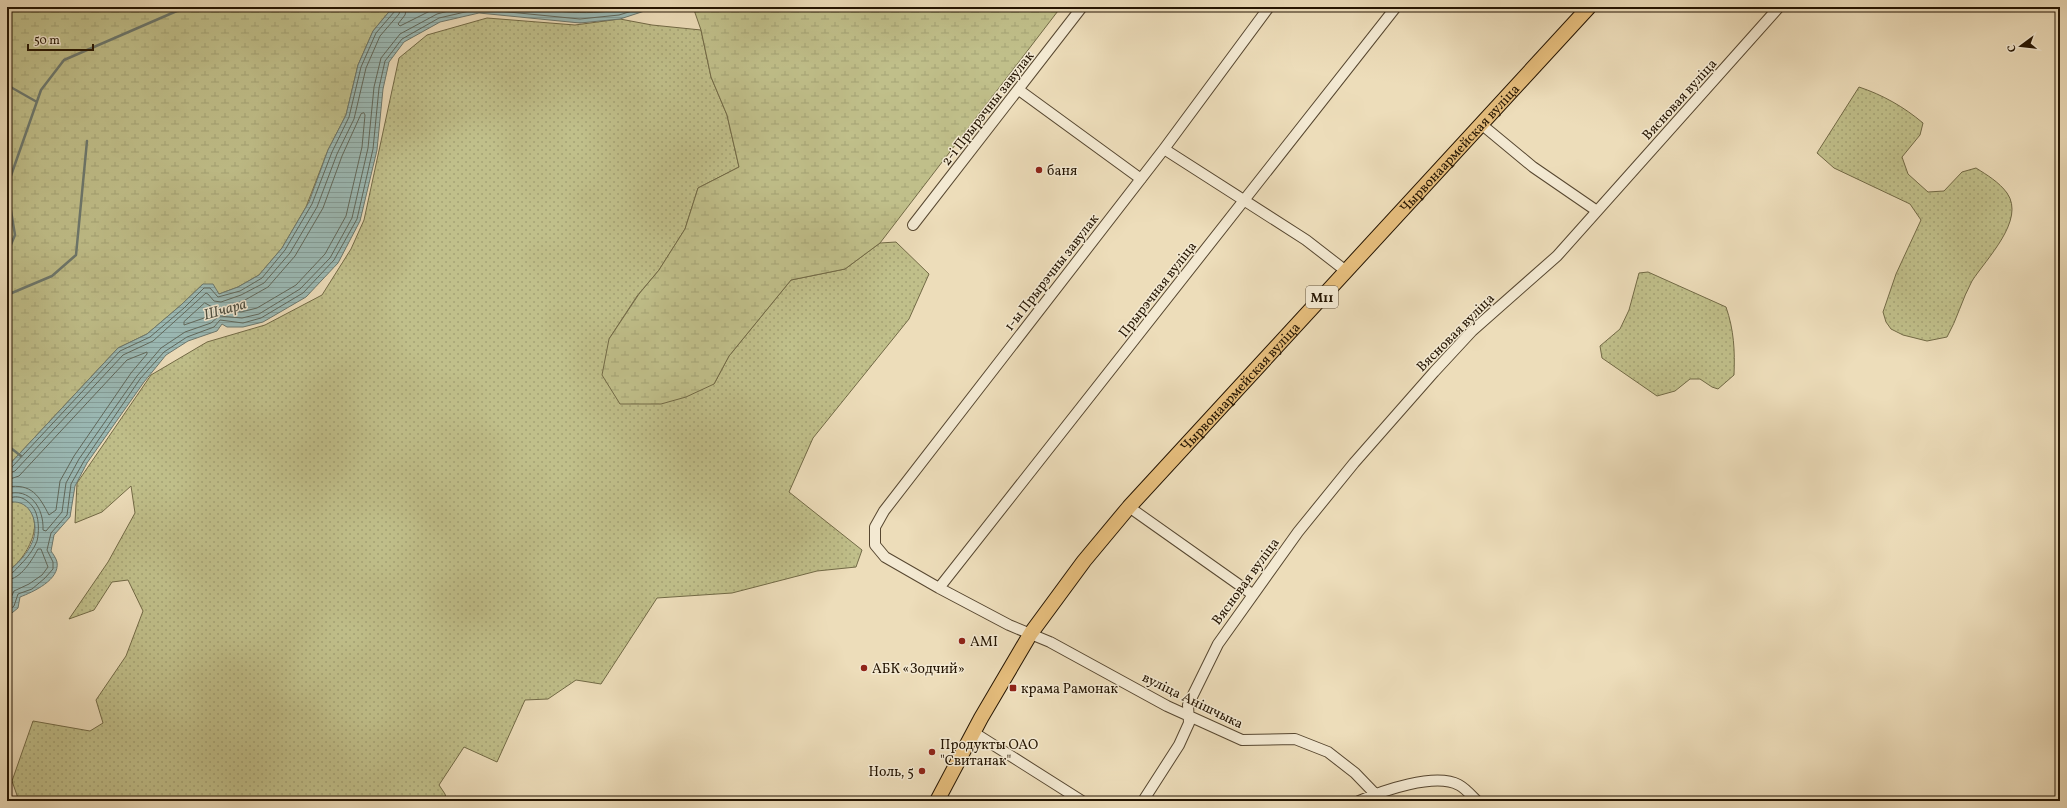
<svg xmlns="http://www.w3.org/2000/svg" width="2067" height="808" font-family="Vollkorn,serif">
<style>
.grass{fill:url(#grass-dots);stroke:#726a46}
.wetland{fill:url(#wetland-marsh);stroke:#726a46}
.water{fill:url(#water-rules);stroke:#6c786e}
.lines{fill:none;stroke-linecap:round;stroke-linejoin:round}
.shore{stroke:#60685c;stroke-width:1}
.stream{stroke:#6c786e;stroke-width:2.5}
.minor-casing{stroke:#574730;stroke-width:12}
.highway-casing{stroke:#251502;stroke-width:16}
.minor{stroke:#f3e9d2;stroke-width:10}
.highway{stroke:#e6be7d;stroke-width:14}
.poi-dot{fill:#8f2418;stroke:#f3e9d2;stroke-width:1.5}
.labels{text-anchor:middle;stroke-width:3;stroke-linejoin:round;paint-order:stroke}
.shield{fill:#f3e9d2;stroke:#635540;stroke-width:1}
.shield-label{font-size:13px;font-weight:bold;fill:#251502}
.street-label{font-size:14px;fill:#251502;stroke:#f3e9d2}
.poi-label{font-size:14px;fill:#251502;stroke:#f3e9d2;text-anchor:start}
.water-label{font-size:15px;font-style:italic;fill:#4e4f41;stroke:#f3e9d2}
</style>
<defs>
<pattern id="grass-dots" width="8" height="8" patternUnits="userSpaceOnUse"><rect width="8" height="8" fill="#c0bf8a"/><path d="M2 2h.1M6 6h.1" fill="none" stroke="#a5a375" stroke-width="1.8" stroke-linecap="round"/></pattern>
<pattern id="wetland-marsh" width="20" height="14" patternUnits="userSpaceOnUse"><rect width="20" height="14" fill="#c0bf8a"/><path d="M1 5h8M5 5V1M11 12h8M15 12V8" fill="none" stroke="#a5a375"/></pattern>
<pattern id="water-rules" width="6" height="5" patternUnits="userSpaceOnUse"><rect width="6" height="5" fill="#9bbab6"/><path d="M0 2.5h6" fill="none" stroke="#859f9b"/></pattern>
</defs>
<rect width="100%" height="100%" fill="#edddba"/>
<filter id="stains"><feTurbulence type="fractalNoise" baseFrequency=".005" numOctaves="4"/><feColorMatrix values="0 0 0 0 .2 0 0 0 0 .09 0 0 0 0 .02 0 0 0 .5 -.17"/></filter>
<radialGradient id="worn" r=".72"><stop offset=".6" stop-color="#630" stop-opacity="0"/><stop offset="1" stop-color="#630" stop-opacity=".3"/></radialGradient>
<path class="grass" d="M 487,18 L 575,25 L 620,19 L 652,25 L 701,30 L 711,77 L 727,115 L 739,167 L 698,188 L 685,229 L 659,270 L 637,296 L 609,339 L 714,384 L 729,356 L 791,280 L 845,269 L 880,243 L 896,242 L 929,274 L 909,319 L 813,438 L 789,492 L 862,550 L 856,567 L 817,571 L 732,593 L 657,598 L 601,684 L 576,680 L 548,699 L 525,700 L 497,762 L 464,747 L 439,785 L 445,794 L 447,801 L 19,801 L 12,781 L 33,721 L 90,731 L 103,723 L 96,700 L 126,656 L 143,611 L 128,580 L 112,582 L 94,610 L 69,619 L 108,562 L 135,513 L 131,486 L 102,512 L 75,523 L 77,483 L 151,375 L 207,342 L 265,325 L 322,295 L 351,249 L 364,220 L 399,58 L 427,35 Z
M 1859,87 C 1883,95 1904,107 1923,123 L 1920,135 L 1902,157 L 1908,174 L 1928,192 L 1944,191 L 1962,172 L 1976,168 C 1987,175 1999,182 2007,193 C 2026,220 1986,259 1972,281 C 1962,299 1957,320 1947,337 L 1927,341 L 1903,335 L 1891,329 L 1886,322 L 1883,312 L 1896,274 L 1921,220 L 1910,204 L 1834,168 L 1817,153 Z
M 1648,272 L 1726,307 C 1734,330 1735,351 1734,375 L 1718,389 L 1712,387 L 1700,379 L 1690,379 L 1675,391 L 1657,396 L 1602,358 L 1600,346 L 1620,329 L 1629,310 L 1639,273 Z
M 18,501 C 51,515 28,558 7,572 L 7,506 L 11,502 Z"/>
<path class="wetland" d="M 7,7 L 393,7 L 373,31 L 358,65 L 346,115 L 328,150 L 306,207 L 282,248 L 259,275 L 238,287 L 219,294 L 203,284 L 181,305 L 147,334 L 118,348 L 7,467 Z
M 693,7 L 1061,7 L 880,243 L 845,269 L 791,280 L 729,356 L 714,384 L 686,397 L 661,404 L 620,404 L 602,375 L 609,339 L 639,294 L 659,270 L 685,229 L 698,188 L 739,167 L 727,115 L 711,77 L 701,30 Z"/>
<path class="water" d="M 393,7 L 657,7 L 620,19 L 580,23 L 479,13 L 440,22 L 404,42 L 389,62 L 383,89 L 377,150 L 360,221 L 338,263 L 306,297 L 263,322 L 243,327 L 227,327 L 222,324 L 217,331 L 188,341 L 166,355 L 144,382 L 87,463 L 75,486 L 70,517 L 54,535 L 51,551 C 53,554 56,558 57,562 C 60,580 33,592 20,597 L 18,608 L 7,617 L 7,572 C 17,565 29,552 33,540 C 39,523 31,500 11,502 L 7,506 L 7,467 L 118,348 L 147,334 L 181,305 L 203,284 L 213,284 L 219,294 L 238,287 L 259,275 L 282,248 L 309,202 L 328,150 L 346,115 L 358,65 L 373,31 Z"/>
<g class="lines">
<path class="shore" d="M 407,7 L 405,15 L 398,24 L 400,26 L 438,7
M 517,7 C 554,10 591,18 628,7
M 364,113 L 365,115 L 362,147 L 346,216 L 325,254 L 296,285 L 257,308 L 241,312 L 227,310 L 227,307 L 245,300 L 268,287 L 295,256 L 323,208 L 342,156 L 361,114 Z
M 205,303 L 214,308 L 215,311 L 207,317 L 184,325 L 184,322 Z
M 7,469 L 12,467 L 120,351 L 150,337 L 184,308 L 204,288 L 210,288 L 218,297 L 240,291 L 262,278 L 285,250 L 312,204 L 332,152 L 349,117 L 361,67 L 376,33 L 395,11 L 396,7
M 7,474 L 15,471 L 123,355 L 153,341 L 206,293 L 208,294 L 214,301 L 221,302 L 241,295 L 264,283 L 290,253 L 317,207 L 337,154 L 354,119 L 366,68 L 380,36 L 399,14 L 401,7
M 7,480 L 19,476 L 127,360 L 147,352 L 147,354 L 131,373 L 74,456 L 60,481 L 56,510 L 49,515 C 39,496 32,483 7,487
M 7,494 C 30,487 44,508 43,530 L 46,531 L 62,512 L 66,483 L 79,459 L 137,376 L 161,348 L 185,332 L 211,323 L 219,316 L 242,318 L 259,314 L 300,289 L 330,258 L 352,218 L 368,148 L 374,87 L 381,58 L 400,34 L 437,14 L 464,7
M 7,500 C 18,491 32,502 36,513 C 39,521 39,533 37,541 C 34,549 27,558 21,564 C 17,568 13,574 7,575
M 7,580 C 21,579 32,560 38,549 L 41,549 L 48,567 L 42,575 L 29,584 L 14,591 L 7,606
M 7,612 L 14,606 L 18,594 L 32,589 L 45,578 L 53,569 L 53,562 L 47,550 L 51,533 L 67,515 L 71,484 L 84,461 L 140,379 L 164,352 L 187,337 L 214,327 L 220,320 L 243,323 L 261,318 L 303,293 L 334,260 L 357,219 L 373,149 L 379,88 L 385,61 L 402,39 L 439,18 L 478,9 L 580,19 L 619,15 L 645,7"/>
<path class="stream" d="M 7,85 L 37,102
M 7,254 L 15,235 L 7,187 L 41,90 L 64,60 L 186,7
M 7,295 L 52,276 L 76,255 L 87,141
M 7,445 L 21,456"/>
<g class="minor-casing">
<path id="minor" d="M 1269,7 L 1164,149 L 884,511 L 875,527 L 875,545 L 885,557 L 939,588 L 1009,625 L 1050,642 L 1167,706 L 1242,740 L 1295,739 L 1328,752 L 1355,773 L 1382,801
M 1019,90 L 1141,179
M 1481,124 L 1533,167 L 1597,211
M 1164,149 L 1306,240 L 1346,271
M 913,225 L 1082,7
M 1129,507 L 1252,594
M 939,588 L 1396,7
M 973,732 L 1082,801
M 1143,801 L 1179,745 L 1189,723 L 1188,705 L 1218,644 L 1298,532 L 1354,463 L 1434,372 L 1472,331 L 1557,256 L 1779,7
M 1359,801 C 1382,791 1435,772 1459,785 C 1465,788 1472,796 1477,801"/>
</g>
<g class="highway-casing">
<g id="highway">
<path id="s1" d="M 937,801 L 981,718 L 1031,633 L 1084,561 L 1129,507 L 1589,7"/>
</g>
</g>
<use href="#minor" class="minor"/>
<use href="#highway" class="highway"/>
</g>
<g class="poi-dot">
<circle cx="1039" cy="170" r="4"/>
<circle cx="962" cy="641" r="4"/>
<circle cx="864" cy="668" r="4"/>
<rect x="1009" y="684" width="8" height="8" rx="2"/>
<circle cx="932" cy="752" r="4"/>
<circle cx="922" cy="771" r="4"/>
</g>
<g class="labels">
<rect class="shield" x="1306" y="286" width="32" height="22" rx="3"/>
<g class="shield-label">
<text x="1322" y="302">М11</text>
</g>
<g class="street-label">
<text transform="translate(1679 99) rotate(-48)" y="5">Вясновая вуліца</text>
<text transform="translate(987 108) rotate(-52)" y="5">2-і Прырэчны завулак</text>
<text dy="5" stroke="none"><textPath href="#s1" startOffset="840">Чырвонаармейская вуліца</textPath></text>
<text transform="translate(1051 272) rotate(-52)" y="5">1-ы Прырэчны завулак</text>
<text transform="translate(1157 289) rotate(-52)" y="5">Прырэчная вуліца</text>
<text transform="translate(1455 332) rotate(-45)" y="5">Вясновая вуліца</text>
<text dy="5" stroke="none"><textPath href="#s1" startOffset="516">Чырвонаармейская вуліца</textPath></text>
<text transform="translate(1245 581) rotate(-54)" y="5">Вясновая вуліца</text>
<text transform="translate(1193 700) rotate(26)" y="5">вуліца Анішчыка</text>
</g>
<g class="poi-label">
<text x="1047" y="175">баня</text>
<text x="970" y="646">AMI</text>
<text x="872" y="673">АБК «Зодчий»</text>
<text x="1021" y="693">крама Рамонак</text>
<text x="940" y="749">Продукты ОАО<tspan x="940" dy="16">"Свитанак"</tspan></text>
<text x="914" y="776" text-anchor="end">Ноль, 5</text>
</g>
<g class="water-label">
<text transform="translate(225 309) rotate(-16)" y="5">Шчара</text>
</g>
</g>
<rect width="2067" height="808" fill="none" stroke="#edddba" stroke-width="24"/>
<rect x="8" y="8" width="2051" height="792" fill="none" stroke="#251502" stroke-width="2"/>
<rect x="12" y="12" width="2043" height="784" fill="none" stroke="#251502"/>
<g transform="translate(2021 46) rotate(255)" stroke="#f3e9d2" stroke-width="3" paint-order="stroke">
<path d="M0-3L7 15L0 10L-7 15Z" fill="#251502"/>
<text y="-6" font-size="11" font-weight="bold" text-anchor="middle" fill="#251502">С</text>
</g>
<path d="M28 44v6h65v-6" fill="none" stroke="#251502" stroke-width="2"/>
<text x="34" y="44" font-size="12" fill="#251502" stroke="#f3e9d2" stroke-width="3" paint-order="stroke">50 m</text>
<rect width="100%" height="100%" filter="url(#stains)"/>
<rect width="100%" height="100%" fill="url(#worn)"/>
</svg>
